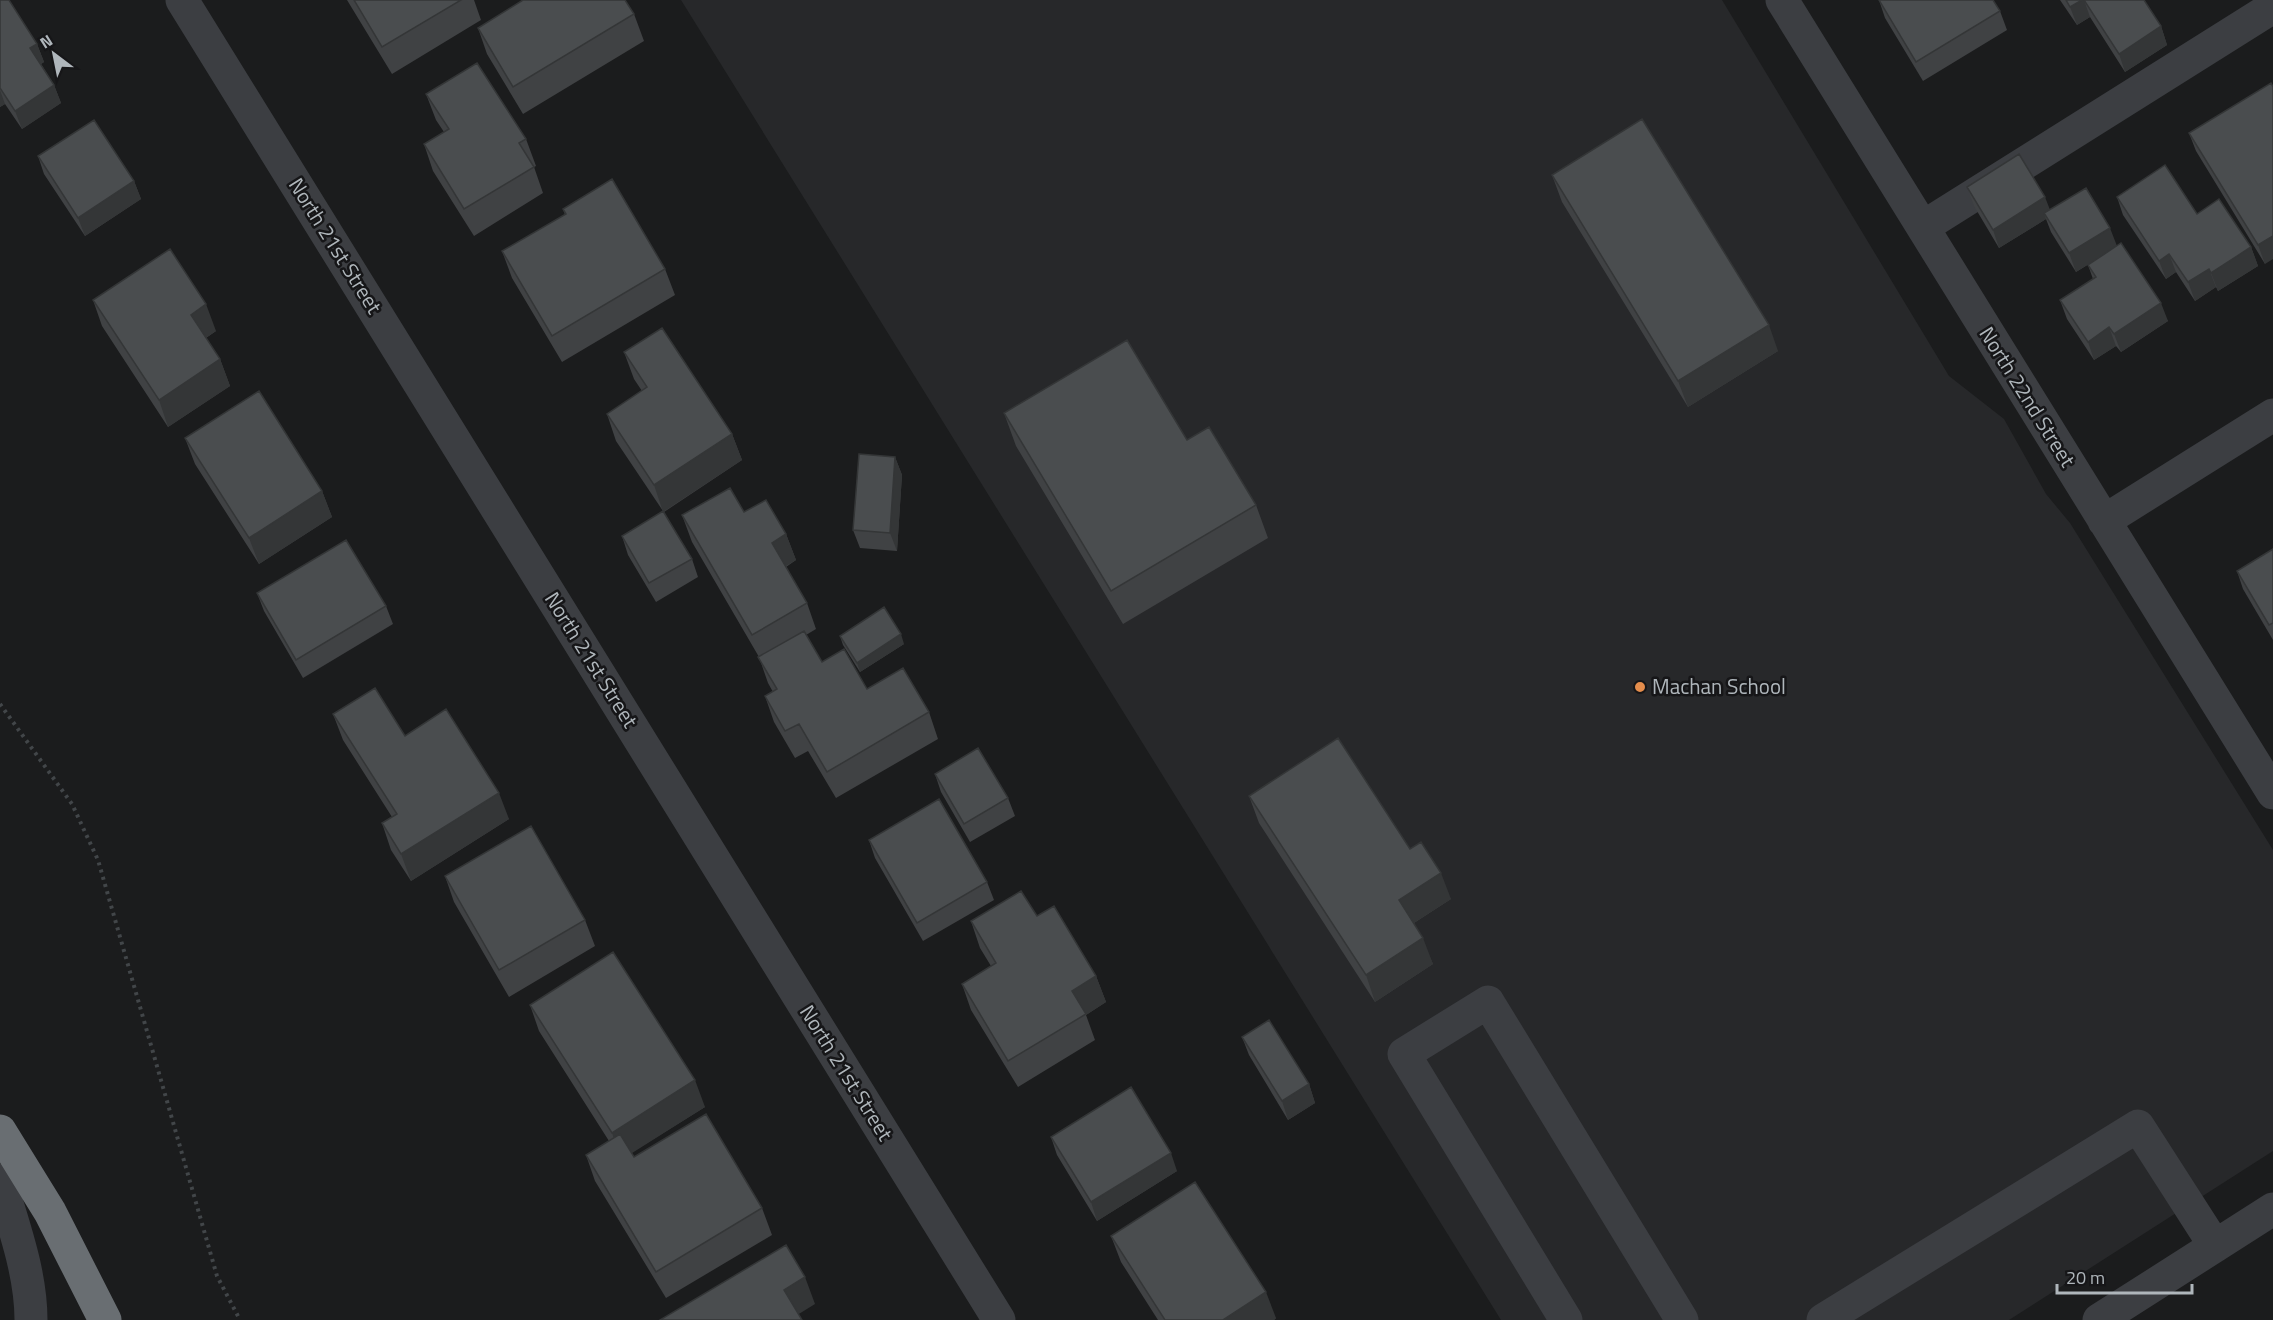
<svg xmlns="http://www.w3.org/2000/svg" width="2273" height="1320" font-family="'Titillium Web',sans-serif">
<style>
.built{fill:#27282a}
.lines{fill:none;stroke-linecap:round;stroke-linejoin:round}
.path{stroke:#424649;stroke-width:4;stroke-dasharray:3 4.5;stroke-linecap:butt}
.minor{stroke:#3c3e42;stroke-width:33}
.highway{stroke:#696e72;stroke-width:33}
.wall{fill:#404244}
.shaded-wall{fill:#343637}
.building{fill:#4a4d4f;stroke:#343637;stroke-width:1.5}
.poi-dot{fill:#e48d4c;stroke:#161618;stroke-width:2}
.labels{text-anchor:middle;stroke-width:5;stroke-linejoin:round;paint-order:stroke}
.street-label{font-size:21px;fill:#afb6bb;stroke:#161618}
.poi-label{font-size:21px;fill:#afb6bb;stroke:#161618;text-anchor:start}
</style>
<rect width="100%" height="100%" fill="#1b1c1d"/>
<path class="built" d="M 681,0 L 1722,0 L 1949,376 L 2004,419 L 2046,494 L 2070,523 L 2273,850 L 2273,1151 L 2009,1320 L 1501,1320 Z"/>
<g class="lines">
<path class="path" d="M 0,704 L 72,804 L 98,860 L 217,1276 L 240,1320"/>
<path class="minor" d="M 182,0 L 999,1320
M 1782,0 L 2273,793
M 1923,227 L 2273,7
M 2104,521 L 2273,415
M 0,1180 C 13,1225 31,1272 31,1320
M 1566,1320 L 1404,1054 L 1488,1002 L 1682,1320
M 1823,1320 L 2138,1126 L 2215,1246
M 2099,1320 L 2273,1209"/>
<path class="highway" d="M 0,1131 L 50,1212 L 105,1320"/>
</g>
<path class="wall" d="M 0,0 L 37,44 L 44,62 L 41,64 L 54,85 L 61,103 L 22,129 L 5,104 L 0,107 Z
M 347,0 L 474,0 L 481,20 L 392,74 Z
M 1879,0 L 2000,11 L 2007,30 L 1923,81 L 1885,18 Z
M 2060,0 L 2144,0 L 2161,26 L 2167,45 L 2125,72 L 2090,17 L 2077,25 Z
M 634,14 L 644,41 L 523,114 L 487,54 L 478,28 Z
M 2271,83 L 2265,264 L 2196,151 L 2189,133 Z
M 426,94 L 526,139 L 536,166 L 534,167 L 543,193 L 474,236 L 433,171 L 424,144 L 444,132 L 436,120 Z
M 38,156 L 134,181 L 141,199 L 85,236 L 44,174 Z
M 1552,175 L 1778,351 L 1688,407 L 1562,202 Z
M 1967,187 L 2050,210 L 2117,246 L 2168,321 L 2121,352 L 2116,346 L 2094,360 L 2067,319 L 2060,300 L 2093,279 L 2088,265 L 2102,256 L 2076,272 L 2051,232 L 2046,219 L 1999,248 L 1974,206 Z
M 2117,197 L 2197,214 L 2251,247 L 2258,266 L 2218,291 L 2216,287 L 2195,301 L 2176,272 L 2166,279 L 2123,215 Z
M 563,209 L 665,269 L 675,295 L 562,362 L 512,278 L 502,251 L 565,215 Z
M 93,300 L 216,331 L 206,338 L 220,359 L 230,386 L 168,427 L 102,326 Z
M 624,352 L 732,434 L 742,460 L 664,512 L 692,559 L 698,577 L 656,602 L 628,555 L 622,536 L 663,511 L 616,441 L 607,414 L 642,391 L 634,379 Z
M 1004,413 L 1187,440 L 1256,505 L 1268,538 L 1123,624 L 1016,446 Z
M 185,438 L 322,491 L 332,517 L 259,564 L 195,464 Z
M 895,457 L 902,475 L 897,551 L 860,548 L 853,530 Z
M 744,512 L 786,534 L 796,560 L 786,567 L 807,603 L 816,629 L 806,635 L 822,662 L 867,689 L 929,712 L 938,739 L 836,798 L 808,751 L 795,758 L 774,722 L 765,696 L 773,692 L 768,683 L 759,657 L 692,542 L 682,515 Z
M 2273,549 L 2273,640 L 2243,589 L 2237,571 Z
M 257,593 L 386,606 L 393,624 L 303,678 L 264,611 Z
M 840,636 L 904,644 L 860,672 L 843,645 Z
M 333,714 L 405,736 L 509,819 L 411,881 L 391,850 L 382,823 L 392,817 L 343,740 Z
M 935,774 L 1008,798 L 1015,816 L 970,842 L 941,792 Z
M 1249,796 L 1410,849 L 1451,899 L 1414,923 L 1433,964 L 1375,1002 L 1259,823 Z
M 869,840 L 987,882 L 994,900 L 923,941 L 875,858 Z
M 445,876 L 585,920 L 595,946 L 509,997 L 454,902 Z
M 1037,916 L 1096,976 L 1106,1002 L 1086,1015 L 1095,1040 L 1018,1087 L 971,1010 L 962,984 L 991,966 L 980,948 L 971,921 Z
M 530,1005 L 705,1107 L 631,1153 L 634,1157 L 762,1208 L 772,1235 L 666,1298 L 595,1181 L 586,1155 L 609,1141 L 539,1031 Z
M 1242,1037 L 1309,1084 L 1315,1103 L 1288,1120 L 1249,1055 Z
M 1051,1137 L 1177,1171 L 1097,1221 L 1057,1155 Z
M 1111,1236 L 1276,1318 L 1274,1320 L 1158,1320 L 1121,1262 Z"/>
<path class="shaded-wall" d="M 2082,0 L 2084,0 L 2090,17 L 2077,25 L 2070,7 Z
M 2161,26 L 2167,45 L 2125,72 L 2119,54 Z
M 37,44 L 44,62 L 37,67 L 30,48 Z
M 54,85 L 61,103 L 22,129 L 15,111 Z
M 0,90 L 5,104 L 0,107 Z
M 134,181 L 141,199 L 85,236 L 78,218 Z
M 2045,197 L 2052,215 L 2044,213 L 2046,219 L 1999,248 L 1993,230 Z
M 2110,228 L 2117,246 L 2076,272 L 2069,253 Z
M 2273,236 L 2273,259 L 2265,264 L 2258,245 Z
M 2251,247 L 2258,266 L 2218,291 L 2211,273 Z
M 2169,254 L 2176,272 L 2166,279 L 2159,261 Z
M 2209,269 L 2216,287 L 2195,301 L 2188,282 Z
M 2161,303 L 2168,321 L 2121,352 L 2114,334 Z
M 206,304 L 216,331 L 201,341 L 191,315 Z
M 1769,325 L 1778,351 L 1688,407 L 1678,381 Z
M 2109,327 L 2116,346 L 2094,360 L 2088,342 Z
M 220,359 L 230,386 L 168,427 L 159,400 Z
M 732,434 L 742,460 L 663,512 L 654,485 Z
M 895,457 L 902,475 L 897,551 L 890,533 Z
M 322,491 L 332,517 L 259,564 L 249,538 Z
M 786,534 L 796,560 L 781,569 L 772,543 Z
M 901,634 L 904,644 L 860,672 L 857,663 Z
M 499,793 L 509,819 L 411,881 L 401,854 Z
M 1441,873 L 1451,899 L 1409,926 L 1399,900 Z
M 1423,938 L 1433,964 L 1375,1002 L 1366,975 Z
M 1096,976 L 1106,1002 L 1086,1015 L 1072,991 Z
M 695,1080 L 705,1107 L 621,1160 L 612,1133 Z
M 1309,1084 L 1315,1103 L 1288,1120 L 1282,1101 Z
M 1171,1153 L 1177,1171 L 1097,1221 L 1091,1202 Z
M 805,1277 L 815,1304 L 794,1317 L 784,1290 Z
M 1266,1292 L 1276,1318 L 1274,1320 L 1223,1320 Z"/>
<path class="building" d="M 0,0 L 9,0 L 37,44 L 30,48 L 54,85 L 15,111 L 0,88 Z
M 354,0 L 461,0 L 382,47 Z
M 523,0 L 625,0 L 634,14 L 513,87 L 478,28 Z
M 1879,0 L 1993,0 L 2000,11 L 1916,62 Z
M 2066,0 L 2082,0 L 2070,7 Z
M 2084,0 L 2144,0 L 2161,26 L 2119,54 Z
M 477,63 L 526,139 L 519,143 L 534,167 L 464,209 L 424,144 L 449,129 L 426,94 Z
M 2271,83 L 2273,87 L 2273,236 L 2258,245 L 2189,133 Z
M 1642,119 L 1769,325 L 1678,381 L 1552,175 Z
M 94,120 L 134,181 L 78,218 L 38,156 Z
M 2019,154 L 2045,197 L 1993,230 L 1967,187 Z
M 2165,165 L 2197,214 L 2219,199 L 2251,247 L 2211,273 L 2209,269 L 2188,282 L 2169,254 L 2159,261 L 2117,197 Z
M 612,179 L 665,269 L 552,336 L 502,251 L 566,214 L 563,209 Z
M 2086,188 L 2110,228 L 2069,253 L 2044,213 Z
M 2121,243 L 2161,303 L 2114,334 L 2109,327 L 2088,342 L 2060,300 L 2096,277 L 2088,265 Z
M 170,249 L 206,304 L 191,315 L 220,359 L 159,400 L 93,300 Z
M 662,328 L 732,434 L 654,485 L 607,414 L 647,387 L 624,352 Z
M 1127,340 L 1187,440 L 1209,427 L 1256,505 L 1111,591 L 1004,413 Z
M 259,391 L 322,491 L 249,538 L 185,438 Z
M 859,454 L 895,457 L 890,533 L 853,530 Z
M 730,488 L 744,512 L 766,500 L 786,534 L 772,543 L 807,603 L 752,635 L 682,515 Z
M 663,511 L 692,559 L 649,583 L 622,536 Z
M 346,540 L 386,606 L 296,660 L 257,593 Z
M 2273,549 L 2273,623 L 2269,625 L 2237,571 Z
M 884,607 L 901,634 L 857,663 L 840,636 Z
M 804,631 L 822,662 L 844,649 L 867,689 L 903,668 L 929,712 L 827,772 L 799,724 L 785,731 L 765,696 L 777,689 L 758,657 Z
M 375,688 L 405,736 L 446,709 L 499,793 L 401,854 L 382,823 L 397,814 L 333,714 Z
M 1338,738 L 1410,849 L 1421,842 L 1441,873 L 1399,900 L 1423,938 L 1366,975 L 1249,796 Z
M 978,748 L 1008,798 L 964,824 L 935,774 Z
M 939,799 L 987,882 L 917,923 L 869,840 Z
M 531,826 L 585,920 L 499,970 L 445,876 Z
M 1021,891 L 1037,916 L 1054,906 L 1096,976 L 1072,991 L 1086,1014 L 1008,1061 L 962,984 L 996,963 L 971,921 Z
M 613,952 L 695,1080 L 612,1133 L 530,1005 Z
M 1269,1020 L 1309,1084 L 1282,1101 L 1242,1037 Z
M 1131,1087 L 1171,1153 L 1091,1202 L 1051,1137 Z
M 706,1114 L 762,1208 L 656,1272 L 586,1155 L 620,1134 L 634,1157 Z
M 1195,1182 L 1266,1292 L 1223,1320 L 1165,1320 L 1111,1236 Z
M 786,1245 L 805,1277 L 784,1290 L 802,1320 L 660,1320 Z"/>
<circle class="poi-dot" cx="1640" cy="687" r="6"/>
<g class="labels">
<g class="street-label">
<text transform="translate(335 246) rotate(58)" y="7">North 21st Street</text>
<text transform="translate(2027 397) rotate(58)" y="7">North 22nd Street</text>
<text transform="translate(591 660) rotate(58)" y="7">North 21st Street</text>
<text transform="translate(846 1073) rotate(58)" y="7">North 21st Street</text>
</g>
<g class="poi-label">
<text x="1652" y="694">Machan School</text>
</g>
</g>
<g transform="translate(54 54) rotate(328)" stroke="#161618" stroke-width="4.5" paint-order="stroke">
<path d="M0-4.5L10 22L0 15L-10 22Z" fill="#afb6bb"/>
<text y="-9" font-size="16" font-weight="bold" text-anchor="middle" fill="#afb6bb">N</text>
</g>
<path d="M2057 1284v9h135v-9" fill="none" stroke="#afb6bb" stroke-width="3"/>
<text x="2066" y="1284" font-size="18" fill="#afb6bb" stroke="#161618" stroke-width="4.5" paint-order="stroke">20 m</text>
</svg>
